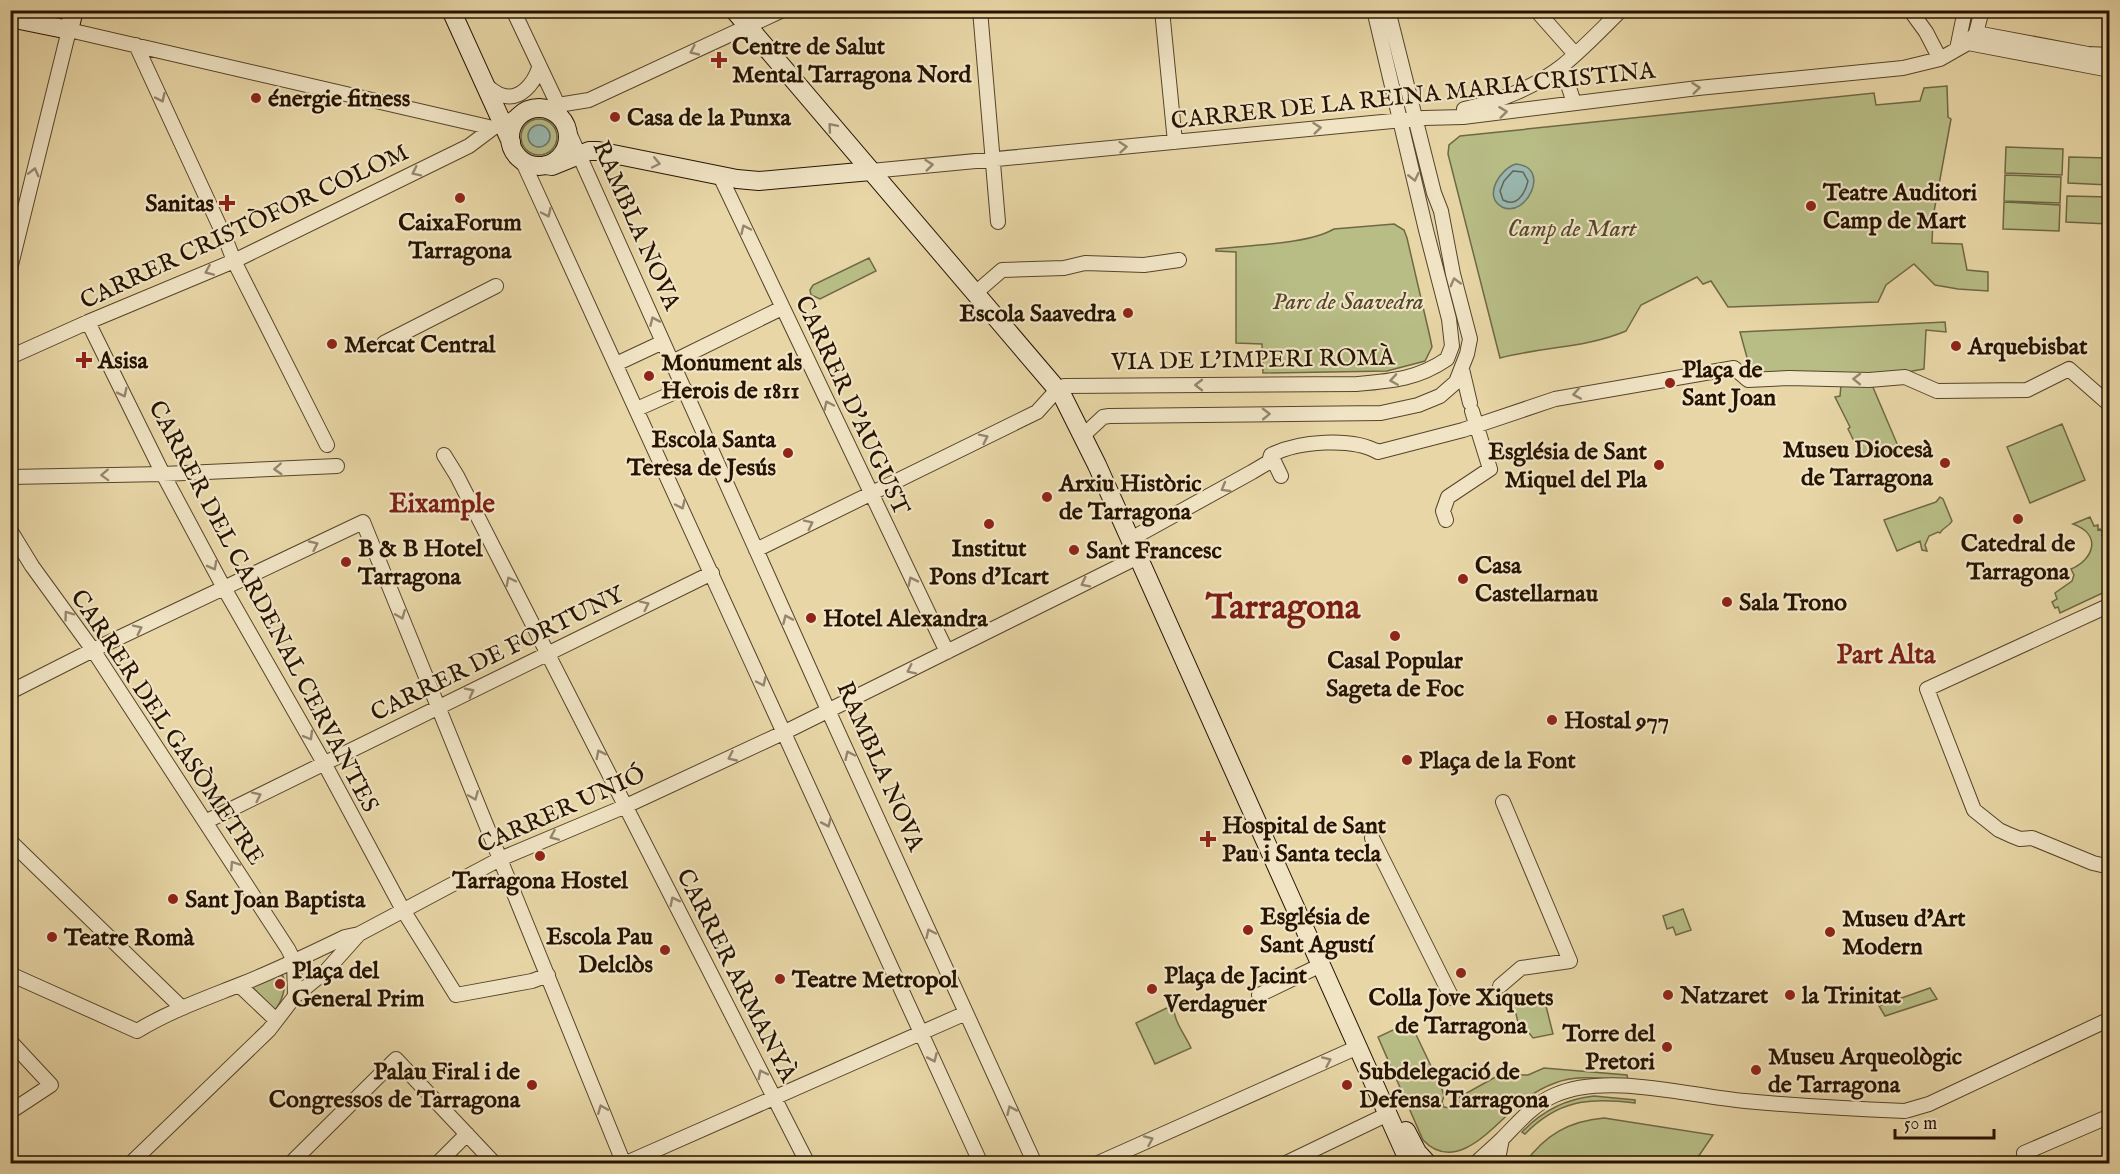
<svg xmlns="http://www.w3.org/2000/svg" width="2120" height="1174" font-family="'IM FELL English',serif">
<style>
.green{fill:#b8bd86;stroke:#6f6844;stroke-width:1.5}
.water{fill:#99b7af;stroke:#6b7569;stroke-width:1.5}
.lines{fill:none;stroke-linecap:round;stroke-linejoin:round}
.shore{stroke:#606558;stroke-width:1.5}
.street-casing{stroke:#56442a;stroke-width:16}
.secondary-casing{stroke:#261301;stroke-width:20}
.street{stroke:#f0e4c5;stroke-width:14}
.secondary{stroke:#f0e4c5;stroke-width:18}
.oneway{stroke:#95866d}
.poi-dot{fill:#8f2418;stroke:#f0e4c5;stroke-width:2}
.labels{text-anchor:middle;stroke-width:4.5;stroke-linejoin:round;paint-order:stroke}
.poi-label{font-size:24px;font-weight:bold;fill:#261301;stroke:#f0e4c5;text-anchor:start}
.street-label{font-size:24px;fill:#261301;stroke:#f0e4c5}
.park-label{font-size:24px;font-style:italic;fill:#524629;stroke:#f0e4c5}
.quarter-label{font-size:27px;font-weight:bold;fill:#7a1f14;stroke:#f0e4c5}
.town-label{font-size:36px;font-weight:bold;fill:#7a1f14;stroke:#f0e4c5}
</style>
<rect width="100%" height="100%" fill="#e8d6a6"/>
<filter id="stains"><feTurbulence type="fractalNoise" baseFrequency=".00333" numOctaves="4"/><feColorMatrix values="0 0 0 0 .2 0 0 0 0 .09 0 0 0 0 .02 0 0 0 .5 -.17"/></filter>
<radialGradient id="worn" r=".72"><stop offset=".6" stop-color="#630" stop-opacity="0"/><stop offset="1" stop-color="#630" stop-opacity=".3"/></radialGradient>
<path class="green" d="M 1947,86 L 1948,117 L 1951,119 L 1933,217 L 1932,243 L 1962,244 L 1967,270 L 1988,272 L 1988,291 L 1958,289 L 1935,285 L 1914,264 L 1886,285 L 1878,302 L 1728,307 L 1711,281 L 1703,284 L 1697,277 L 1641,305 L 1626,331 C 1586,348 1541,347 1500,358 L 1448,154 L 1449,145 L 1460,136 L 1874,93 L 1876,105 L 1920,101 L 1924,88 Z
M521 137a18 18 0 1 1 36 0a18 18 0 1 1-36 0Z
M 2006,147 L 2063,149 L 2062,175 L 2005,173 Z
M 2069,157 L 2109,158 L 2109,185 L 2068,183 Z
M 2005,175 L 2061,177 L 2060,203 L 2004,201 Z
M 2067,196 L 2109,197 L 2109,224 L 2066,222 Z
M 2004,202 L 2060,205 L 2059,231 L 2003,229 Z
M 1394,224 L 1404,230 L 1407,238 L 1430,337 L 1432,347 L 1425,361 L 1387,371 L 1263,373 L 1262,344 L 1236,343 L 1236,252 L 1216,251 L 1216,249 C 1249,245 1309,244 1334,229 Z
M 869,258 L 876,271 L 820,299 L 811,295 L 810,290 L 813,285 Z
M 1945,322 L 1946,332 L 1926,330 L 1924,369 C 1876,379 1813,374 1764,374 L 1763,370 L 1757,371 L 1757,375 L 1752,376 L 1740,332 Z
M 1841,385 L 1872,385 L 1898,446 L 1863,459 L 1848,429 L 1850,427 L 1835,397 L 1840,396 Z
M 2062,424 L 2085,480 L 2030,503 L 2007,447 Z
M 1940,497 L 1943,499 L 1952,521 C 1949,527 1943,527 1940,533 L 1938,532 L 1929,536 L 1925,545 L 1927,551 L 1922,550 L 1920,541 L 1897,551 L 1884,520 L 1936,502 Z
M 2090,517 L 2094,526 L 2098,525 L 2098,530 L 2100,529 L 2103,533 L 2102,535 L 2108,535 L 2109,538 L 2109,590 L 2060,613 L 2058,607 L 2055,608 L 2052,602 L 2057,599 L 2055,593 L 2072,581 L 2074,575 L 2071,569 C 2093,560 2103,535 2073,524 Z
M 1683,909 L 1691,930 L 1676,935 L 1673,927 L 1667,929 L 1663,916 Z
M 277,973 L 283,976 C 287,987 282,1001 275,1010 L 251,986 Z
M 1930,988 L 1937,999 L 1885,1016 L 1879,1006 Z
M 1501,997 L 1544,998 L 1553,1034 L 1533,1038 L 1526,1029 L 1520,1030 L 1516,1014 Z
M 1173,1005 C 1175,1024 1183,1031 1191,1048 L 1155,1064 L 1136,1023 Z
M 1410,1022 L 1442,1089 L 1444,1096 L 1442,1102 L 1444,1107 L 1450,1108 L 1455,1106 L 1456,1099 L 1499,1075 L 1528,1075 L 1544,1068 L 1627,1075 L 1628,1080 C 1604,1079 1578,1074 1555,1083 C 1541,1088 1527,1097 1516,1107 C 1491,1129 1455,1174 1423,1140 L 1378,1037 Z
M 1594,1096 L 1635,1100 L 1635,1103 C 1590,1097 1558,1100 1525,1134 L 1522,1132 C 1542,1111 1565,1099 1594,1096 Z
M 1604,1118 L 1713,1135 L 1694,1163 L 1525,1163 C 1545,1135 1569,1121 1604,1118 Z"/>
<path class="water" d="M528 136a11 11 0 1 1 22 0a11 11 0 1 1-22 0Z
M 1516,164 C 1552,167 1526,219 1502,207 C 1482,196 1501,168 1516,164 Z"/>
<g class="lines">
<path class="shore" d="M 1513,171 L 1523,172 L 1528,181 C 1525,193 1517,208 1503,200 L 1500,191 L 1504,181 Z"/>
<g class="street-casing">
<path id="street" d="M 513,10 L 558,105 L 562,120
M 980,10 L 998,222
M 1162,10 L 1175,142
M 1536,10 L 1575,54
M 1910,10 L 1926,32 L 1940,59
M 1976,33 L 2088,54 L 2110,55
M 1968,43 L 2110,70
M 136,45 L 226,240 L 234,261 L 327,445
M 1957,49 L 1965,10
M 1562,66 L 1574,103
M 485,85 C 490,88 495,93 501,95 C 520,102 534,83 539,68
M 547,109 L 558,105 L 589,100 L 783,10
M 1464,109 C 1498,102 1535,87 1562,66 C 1583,49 1602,29 1621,10
M 567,128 L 828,710 L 1035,1164
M 522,160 L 981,1164
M 871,171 L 1424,118 L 1463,117 L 1698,88 L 1903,68 L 1940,59 L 1968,43 L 1976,33 L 1982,10
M 720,176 L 947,652
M 10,269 L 69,30 L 493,128
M 980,289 L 1002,270 L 1064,268 L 1085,263 L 1144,265 L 1179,260
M 88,322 L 163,474 L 224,588 L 324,763 L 403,910 L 456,995 L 532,981 L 548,975
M 384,343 L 496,286
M 10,357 L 88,322 L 234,261 L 469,146 L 493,128 L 521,115
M 672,362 L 782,308
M 616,364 L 663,342
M 1462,369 L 1470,403
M 637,409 L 684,388
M 1088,431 L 1103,417 L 1109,416 L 1381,413 L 1418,405 L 1440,396 L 1456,382 L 1467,354 L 1470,339 L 1453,274 L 1441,211 L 1434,193 L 1388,10
M 444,455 L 457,476 L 808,1164
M 1271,455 C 1298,441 1352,437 1378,452 L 1463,430 L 1555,399 L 1734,368 L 1748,380 L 1789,378 L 1869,380 L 1905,377 L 1937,391 L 2027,390 L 2069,369 L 2110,405
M 1271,455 L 1281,476
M 10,477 L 163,474 L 337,466
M 1446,520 L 1443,511 L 1448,497 L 1490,469 L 1472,411
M 10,530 L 32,566 L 93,650 L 288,949 L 294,961 L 295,996
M 756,550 L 1037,412 L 1057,390 L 1064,386 L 1357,384 C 1392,381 1418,379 1447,359 L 1452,346 L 1449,319 L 1426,230 L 1374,10
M 2110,605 L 1927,689 L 1974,810 L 1999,830 L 2010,835 L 2020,839 L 2032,838 L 2093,863 L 2110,867
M 10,692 L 93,650 L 363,522 L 624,1164
M 205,822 L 712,573
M 1372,838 L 1452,998
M 10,841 L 181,1007
M 10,974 L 137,1031 C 170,1011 204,999 239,985 C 275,971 310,954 345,937 L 359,934
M 239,985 L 276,1020
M 1500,986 L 1521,968 L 1570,961 L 1503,802
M 1259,995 L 1321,965
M 10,1041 L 51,1085 L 10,1112
M 130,1164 L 269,1030 L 295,996 L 326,971 L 359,934 L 500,859 L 626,806 L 785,732 L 1138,557 L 1138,535 L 1252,472 L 1269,462 L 1271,455
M 290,1164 L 396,1059 L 495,1164
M 437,1164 L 467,1134
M 624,1164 L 966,1013
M 1096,1164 L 1358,1047
M 1284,1164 L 1388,1114
M 1475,1164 C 1484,1155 1494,1147 1502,1139 C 1519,1122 1532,1105 1555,1095 C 1607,1072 1689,1096 1745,1101 C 1798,1106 1852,1109 1905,1111 L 1929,1104 L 2110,1019
M 1497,1164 L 1502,1139
M 2028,1164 L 2024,1153 L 2110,1116"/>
</g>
<g class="secondary-casing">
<path id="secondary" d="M 451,10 L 511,142
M 734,10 L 1062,395 L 1097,465 L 1410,1164
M 10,18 L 69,30 L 74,10
M510 137a29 29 0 1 1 58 0a29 29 0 1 1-58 0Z
M 546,165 L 552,166 L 589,151 L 598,151 L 737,179 L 759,181 L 871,171
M 1406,1131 L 1417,1152 L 1428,1164"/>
</g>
<use href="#street" class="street"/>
<use href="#secondary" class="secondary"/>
</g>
<defs><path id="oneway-chevron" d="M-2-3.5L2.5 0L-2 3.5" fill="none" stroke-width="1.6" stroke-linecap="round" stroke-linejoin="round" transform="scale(1.5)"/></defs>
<g class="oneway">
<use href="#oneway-chevron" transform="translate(694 51) rotate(155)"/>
<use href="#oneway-chevron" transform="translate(1696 88) rotate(-6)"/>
<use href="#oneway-chevron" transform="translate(161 98) rotate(65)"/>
<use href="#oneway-chevron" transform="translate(1503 112) rotate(-7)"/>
<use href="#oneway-chevron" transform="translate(832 127) rotate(-130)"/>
<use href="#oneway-chevron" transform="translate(1317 128) rotate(-6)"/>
<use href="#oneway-chevron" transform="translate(1123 147) rotate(-5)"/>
<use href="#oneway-chevron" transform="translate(656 163) rotate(12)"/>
<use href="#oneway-chevron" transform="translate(929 165) rotate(-6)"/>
<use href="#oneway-chevron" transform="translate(34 172) rotate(-76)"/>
<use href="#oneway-chevron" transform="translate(416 172) rotate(154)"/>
<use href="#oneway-chevron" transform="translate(1414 177) rotate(77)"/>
<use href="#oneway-chevron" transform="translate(547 213) rotate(65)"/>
<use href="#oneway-chevron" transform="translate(745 229) rotate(-115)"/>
<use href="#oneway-chevron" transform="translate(209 271) rotate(157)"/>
<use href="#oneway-chevron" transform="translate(1455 282) rotate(-105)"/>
<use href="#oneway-chevron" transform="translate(654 321) rotate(-114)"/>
<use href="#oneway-chevron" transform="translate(1857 379) rotate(-179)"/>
<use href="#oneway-chevron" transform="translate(1394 380) rotate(171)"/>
<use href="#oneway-chevron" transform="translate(1199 385) rotate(180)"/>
<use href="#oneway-chevron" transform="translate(123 393) rotate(64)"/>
<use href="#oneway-chevron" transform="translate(1577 394) rotate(170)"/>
<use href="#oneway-chevron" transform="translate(828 405) rotate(-115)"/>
<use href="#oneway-chevron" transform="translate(1266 414) rotate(-1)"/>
<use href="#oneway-chevron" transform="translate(984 438) rotate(-26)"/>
<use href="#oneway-chevron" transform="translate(278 469) rotate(177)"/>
<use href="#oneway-chevron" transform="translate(105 475) rotate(178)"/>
<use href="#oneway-chevron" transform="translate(1225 488) rotate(150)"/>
<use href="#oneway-chevron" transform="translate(681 505) rotate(65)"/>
<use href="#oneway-chevron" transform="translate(809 524) rotate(-26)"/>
<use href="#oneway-chevron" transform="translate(314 545) rotate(-25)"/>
<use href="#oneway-chevron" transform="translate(213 566) rotate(62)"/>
<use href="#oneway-chevron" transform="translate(510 581) rotate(-117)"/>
<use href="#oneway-chevron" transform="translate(912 581) rotate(-116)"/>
<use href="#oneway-chevron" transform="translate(1085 583) rotate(153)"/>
<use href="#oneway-chevron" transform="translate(645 605) rotate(-26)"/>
<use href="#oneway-chevron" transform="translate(68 615) rotate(-126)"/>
<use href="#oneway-chevron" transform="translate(401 615) rotate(68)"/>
<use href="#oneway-chevron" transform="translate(787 619) rotate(-114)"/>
<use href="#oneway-chevron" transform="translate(138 629) rotate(-26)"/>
<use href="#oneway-chevron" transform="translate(911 670) rotate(154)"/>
<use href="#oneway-chevron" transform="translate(762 682) rotate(65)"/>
<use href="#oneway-chevron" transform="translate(470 692) rotate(-27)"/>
<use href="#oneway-chevron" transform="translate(309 736) rotate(60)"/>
<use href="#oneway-chevron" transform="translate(600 754) rotate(-117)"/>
<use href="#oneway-chevron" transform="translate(849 755) rotate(-115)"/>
<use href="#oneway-chevron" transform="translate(732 757) rotate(155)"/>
<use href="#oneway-chevron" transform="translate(257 796) rotate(-26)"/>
<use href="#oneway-chevron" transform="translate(474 796) rotate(68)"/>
<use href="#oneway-chevron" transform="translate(827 823) rotate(66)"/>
<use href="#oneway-chevron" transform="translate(554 836) rotate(157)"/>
<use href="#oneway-chevron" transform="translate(234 865) rotate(-123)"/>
<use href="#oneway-chevron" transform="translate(674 901) rotate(-117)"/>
<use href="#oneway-chevron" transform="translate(930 933) rotate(-115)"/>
<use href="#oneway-chevron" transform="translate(933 1058) rotate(66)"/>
<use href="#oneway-chevron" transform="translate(1327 1061) rotate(-24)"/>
<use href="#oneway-chevron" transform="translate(762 1074) rotate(-117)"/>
<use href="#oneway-chevron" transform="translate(602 1109) rotate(-112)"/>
<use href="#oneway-chevron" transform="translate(1011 1110) rotate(-114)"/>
<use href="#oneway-chevron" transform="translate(1149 1140) rotate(-24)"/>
</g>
<g class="poi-dot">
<path d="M716 51h6v6h6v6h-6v6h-6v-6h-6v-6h6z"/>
<circle cx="256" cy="98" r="6"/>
<circle cx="615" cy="117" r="6"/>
<circle cx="460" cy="198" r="6"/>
<path d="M224 194h6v6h6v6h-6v6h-6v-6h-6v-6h6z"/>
<circle cx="1811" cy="206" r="6"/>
<circle cx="1128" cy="313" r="6"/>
<circle cx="332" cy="344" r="6"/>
<circle cx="1956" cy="346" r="6"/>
<path d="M81 351h6v6h6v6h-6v6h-6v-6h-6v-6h6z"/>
<circle cx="649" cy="376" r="6"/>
<circle cx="1670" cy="383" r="6"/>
<circle cx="788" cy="453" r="6"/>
<circle cx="1945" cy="463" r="6"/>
<circle cx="1659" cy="465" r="6"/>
<circle cx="1047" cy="497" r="6"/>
<circle cx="2018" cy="519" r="6"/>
<circle cx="989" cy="524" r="6"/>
<circle cx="1074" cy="550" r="6"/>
<circle cx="346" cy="562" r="6"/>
<circle cx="1463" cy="579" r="6"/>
<circle cx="1727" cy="602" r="6"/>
<circle cx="811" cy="618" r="6"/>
<circle cx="1395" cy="636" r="6"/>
<circle cx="1552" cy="720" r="6"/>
<circle cx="1407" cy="760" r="6"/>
<path d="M1205 830h6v6h6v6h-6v6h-6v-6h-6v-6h6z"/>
<circle cx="540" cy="856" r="6"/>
<circle cx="173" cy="899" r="6"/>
<circle cx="1248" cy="930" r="6"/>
<circle cx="1830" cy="932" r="6"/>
<circle cx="52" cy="937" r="6"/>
<circle cx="665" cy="950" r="6"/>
<circle cx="1461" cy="973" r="6"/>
<circle cx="780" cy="979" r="6"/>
<circle cx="280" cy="984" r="6"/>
<circle cx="1152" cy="989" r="6"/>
<circle cx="1668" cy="995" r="6"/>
<circle cx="1790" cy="995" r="6"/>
<circle cx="1667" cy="1047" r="6"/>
<circle cx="1756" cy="1070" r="6"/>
<circle cx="532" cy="1085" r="6"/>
<circle cx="1347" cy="1085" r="6"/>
</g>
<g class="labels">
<g class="poi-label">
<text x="732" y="54">Centre de Salut<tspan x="732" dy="28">Mental Tarragona Nord</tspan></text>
<text x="268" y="106">énergie fitness</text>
<text x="627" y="125">Casa de la Punxa</text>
<text x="1823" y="200">Teatre Auditori<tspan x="1823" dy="28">Camp de Mart</tspan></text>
<text x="214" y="211" text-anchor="end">Sanitas</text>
<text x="460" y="230" text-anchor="middle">CaixaForum<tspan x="460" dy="28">Tarragona</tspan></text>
<text x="1116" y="321" text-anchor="end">Escola Saavedra</text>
<text x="344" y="352">Mercat Central</text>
<text x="1968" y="354">Arquebisbat</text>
<text x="98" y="368">Asisa</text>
<text x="661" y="370">Monument als<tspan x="661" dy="28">Herois de 1811</tspan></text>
<text x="1682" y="377">Plaça de<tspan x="1682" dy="28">Sant Joan</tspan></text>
<text x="776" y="447" text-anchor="end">Escola Santa<tspan x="776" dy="28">Teresa de Jesús</tspan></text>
<text x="1933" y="457" text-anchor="end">Museu Diocesà<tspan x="1933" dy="28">de Tarragona</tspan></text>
<text x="1647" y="459" text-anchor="end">Església de Sant<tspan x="1647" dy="28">Miquel del Pla</tspan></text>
<text x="1059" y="491">Arxiu Històric<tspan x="1059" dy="28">de Tarragona</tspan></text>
<text x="2018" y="551" text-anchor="middle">Catedral de<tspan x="2018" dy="28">Tarragona</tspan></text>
<text x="358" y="556">B &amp; B Hotel<tspan x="358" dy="28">Tarragona</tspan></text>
<text x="989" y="556" text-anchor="middle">Institut<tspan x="989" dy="28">Pons d'Icart</tspan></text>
<text x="1086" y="558">Sant Francesc</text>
<text x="1475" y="573">Casa<tspan x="1475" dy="28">Castellarnau</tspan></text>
<text x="1739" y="610">Sala Trono</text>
<text x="823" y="626">Hotel Alexandra</text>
<text x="1395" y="668" text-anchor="middle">Casal Popular<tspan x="1395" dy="28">Sageta de Foc</tspan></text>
<text x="1564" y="728">Hostal 977</text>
<text x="1419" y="768">Plaça de la Font</text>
<text x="1222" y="833">Hospital de Sant<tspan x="1222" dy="28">Pau i Santa tecla</tspan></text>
<text x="540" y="888" text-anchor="middle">Tarragona Hostel</text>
<text x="185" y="907">Sant Joan Baptista</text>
<text x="1260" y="924">Església de<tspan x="1260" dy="28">Sant Agustí</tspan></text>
<text x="1842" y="926">Museu d'Art<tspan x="1842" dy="28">Modern</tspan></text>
<text x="653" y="944" text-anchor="end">Escola Pau<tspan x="653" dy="28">Delclòs</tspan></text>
<text x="64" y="945">Teatre Romà</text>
<text x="292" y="978">Plaça del<tspan x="292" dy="28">General Prim</tspan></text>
<text x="1164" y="983">Plaça de Jacint<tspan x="1164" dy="28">Verdaguer</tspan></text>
<text x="792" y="987">Teatre Metropol</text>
<text x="1680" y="1003">Natzaret</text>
<text x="1802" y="1003">la Trinitat</text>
<text x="1461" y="1005" text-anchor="middle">Colla Jove Xiquets<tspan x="1461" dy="28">de Tarragona</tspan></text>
<text x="1655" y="1041" text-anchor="end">Torre del<tspan x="1655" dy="28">Pretori</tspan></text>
<text x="1768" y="1064">Museu Arqueològic<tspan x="1768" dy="28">de Tarragona</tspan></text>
<text x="520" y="1079" text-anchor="end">Palau Firal i de<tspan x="520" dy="28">Congressos de Tarragona</tspan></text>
<text x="1359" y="1079">Subdelegació de<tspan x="1359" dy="28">Defensa Tarragona</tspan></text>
</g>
<g class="street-label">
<text transform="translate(1413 95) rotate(-6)" y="8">CARRER DE LA REINA MARIA CRISTINA</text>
<text transform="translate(637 225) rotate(66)" y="8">RAMBLA NOVA</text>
<text transform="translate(244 226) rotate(-25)" y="8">CARRER CRISTÒFOR COLOM</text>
<text transform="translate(1253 359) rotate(-1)" y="8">VIA DE L'IMPERI ROMÀ</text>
<text transform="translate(853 405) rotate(65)" y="8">CARRER D'AUGUST</text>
<text transform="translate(264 606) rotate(62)" y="8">CARRER DEL CARDENAL CERVANTES</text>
<text transform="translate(497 653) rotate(-26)" y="8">CARRER DE FORTUNY</text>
<text transform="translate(168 727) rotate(56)" y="8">CARRER DEL GASÒMETRE</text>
<text transform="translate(881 766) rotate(66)" y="8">RAMBLA NOVA</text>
<text transform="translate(561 809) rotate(-24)" y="8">CARRER UNIÓ</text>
<text transform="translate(737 975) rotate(63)" y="8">CARRER ARMANYÀ</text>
</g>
<g class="park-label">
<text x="1572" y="236">Camp de Mart</text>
<text x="1348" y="309">Parc de Saavedra</text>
</g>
<g class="quarter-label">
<text x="442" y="512">Eixample</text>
<text x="1886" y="663">Part Alta</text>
</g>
<g class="town-label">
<text x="1283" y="618">Tarragona</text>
</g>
</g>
<rect width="2120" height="1174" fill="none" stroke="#e8d6a6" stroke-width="36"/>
<rect x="12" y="12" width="2096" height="1150" fill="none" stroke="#261301" stroke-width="3"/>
<rect x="18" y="18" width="2084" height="1138" fill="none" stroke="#261301" stroke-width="1.5"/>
<path d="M1895 1129v9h99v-9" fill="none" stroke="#261301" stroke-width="3"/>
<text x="1904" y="1129" font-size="18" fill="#261301" stroke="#f0e4c5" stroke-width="4.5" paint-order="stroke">50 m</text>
<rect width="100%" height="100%" filter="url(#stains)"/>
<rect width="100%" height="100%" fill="url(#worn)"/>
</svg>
